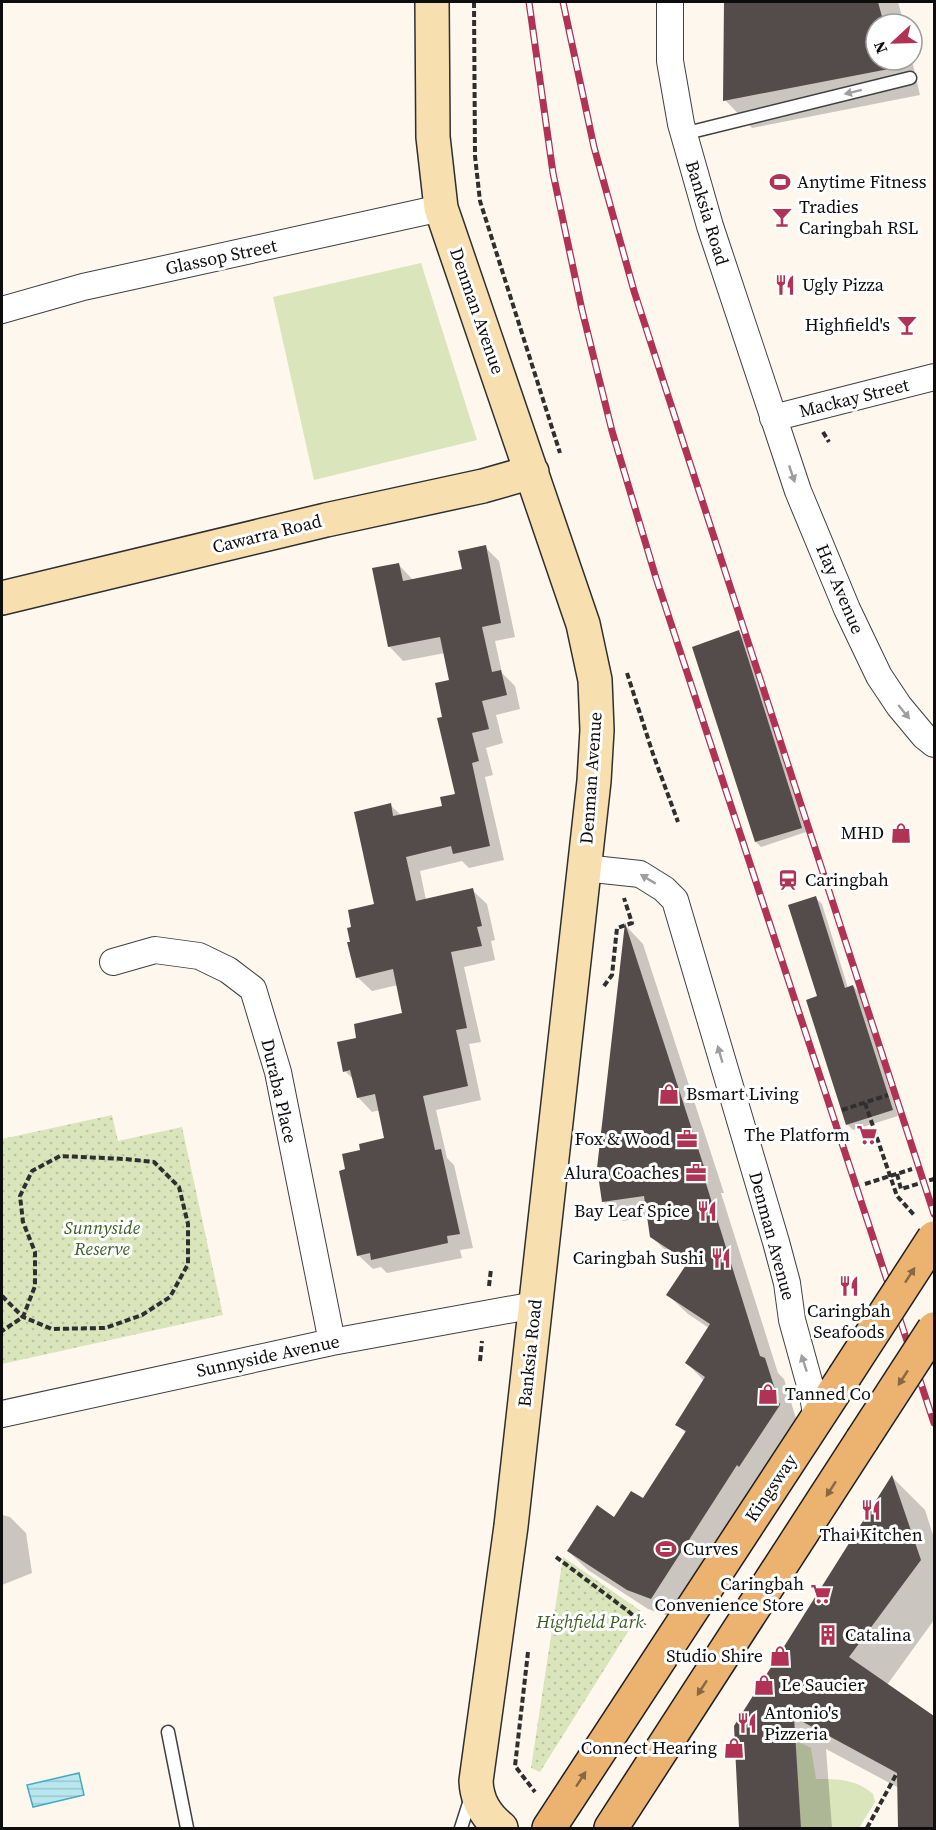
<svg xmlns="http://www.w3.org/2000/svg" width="936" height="1830" font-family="'Source Serif 4',serif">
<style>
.grass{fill:#dae5bb}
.park{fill:url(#park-dots)}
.water{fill:url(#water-rules);stroke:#45abc0;stroke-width:1.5}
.shadow{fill:#0003}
.building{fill:#544c4a}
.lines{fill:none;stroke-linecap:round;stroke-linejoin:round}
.lane-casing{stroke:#404040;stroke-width:15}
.street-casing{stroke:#404040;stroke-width:28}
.secondary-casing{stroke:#2f2f2f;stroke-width:36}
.primary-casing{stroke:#1e1e1e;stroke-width:36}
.path{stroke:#2f2f2f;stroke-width:4;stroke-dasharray:6 3;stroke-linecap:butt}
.lane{stroke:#fff;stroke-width:12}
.street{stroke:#fff;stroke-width:26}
.secondary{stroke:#f7dfaf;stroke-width:33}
.primary{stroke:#ecb26f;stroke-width:33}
.rail-casing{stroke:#b03254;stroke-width:7}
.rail{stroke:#fff;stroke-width:4.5;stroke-dasharray:14;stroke-linecap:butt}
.primary-bridge-casing{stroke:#1e1e1e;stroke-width:36;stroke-linecap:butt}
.primary-bridge{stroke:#ecb26f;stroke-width:33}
.oneway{fill:#9e9e9e}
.oneway2{fill:#886843}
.labels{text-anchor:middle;stroke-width:6;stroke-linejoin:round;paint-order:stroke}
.poi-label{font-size:18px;fill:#0d0d0d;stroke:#fff;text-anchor:start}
.street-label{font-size:18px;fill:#0d0d0d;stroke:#fff}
.park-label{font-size:18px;font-style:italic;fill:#3c5e23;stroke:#fff}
</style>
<defs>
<pattern id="park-dots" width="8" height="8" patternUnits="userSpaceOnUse" patternTransform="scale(1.5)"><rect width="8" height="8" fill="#dae5bb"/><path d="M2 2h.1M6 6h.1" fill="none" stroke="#bac3a0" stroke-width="1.8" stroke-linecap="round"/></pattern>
<pattern id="water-rules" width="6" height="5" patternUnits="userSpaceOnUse" patternTransform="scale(1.5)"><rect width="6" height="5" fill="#b7e8f0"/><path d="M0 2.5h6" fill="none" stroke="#9cc6cd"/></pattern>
</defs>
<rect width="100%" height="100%" fill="#fdf7ee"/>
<path class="grass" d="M 421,263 L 477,440 L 314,480 L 273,297 Z
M 795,1740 L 811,1748 L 816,1779 C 838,1779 856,1779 873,1794 L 875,1802 L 859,1828 L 801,1828 Z"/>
<path class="park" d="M 112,1115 L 118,1141 L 182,1127 L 223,1315 L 2,1364 L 2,1139 Z
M 563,1557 L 641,1611 L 540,1772 L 531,1768 Z"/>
<path class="water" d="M 79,1773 L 84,1795 L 33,1807 L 27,1785 Z"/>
<path class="shadow" d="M 726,2 L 898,2 L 904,24 L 876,24 L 876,60 L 912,60 L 920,95 L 752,128 L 725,100 Z
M 485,547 L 499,561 L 515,637 L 495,641 L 502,673 L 515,686 L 520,709 L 496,715 L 503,743 L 486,748 L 493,775 L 485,777 L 504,860 L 469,868 L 462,861 L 420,871 L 426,900 L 472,890 L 487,904 L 495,940 L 491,941 L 495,960 L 464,967 L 481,1042 L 469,1044 L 481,1100 L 436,1110 L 447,1158 L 454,1165 L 473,1248 L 460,1250 L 462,1258 L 387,1273 L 381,1267 L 373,1269 L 358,1255 L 347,1171 L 362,1151 L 386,1140 L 380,1110 L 372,1112 L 358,1097 L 354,1080 L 345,1071 L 358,1039 L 404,1014 L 398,985 L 372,991 L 357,977 L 352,943 L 376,905 L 390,805 L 402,816 L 444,807 L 457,795 L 444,718 L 451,682 L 445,653 L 403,661 L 389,646 L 399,565 L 413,580 L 463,570 Z
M 739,632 L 743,637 L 806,832 L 761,847 L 756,842 Z
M 816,898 L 822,904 L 848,988 L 853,986 L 859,992 L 898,1116 L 853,1130 L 847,1124 L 819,997 Z
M 626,926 L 643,944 L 724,1193 L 721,1193 L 778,1373 L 784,1379 L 798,1425 L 671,1617 L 648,1609 L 588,1570 L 568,1551 L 643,1500 L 686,1433 L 677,1425 L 704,1381 L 687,1363 L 709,1328 L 688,1314 L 668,1295 L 687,1266 L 671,1256 L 652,1237 L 649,1217 L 623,1221 L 603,1201 Z
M 892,1477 L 925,1510 L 934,1538 L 934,1620 L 887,1685 L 934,1718 L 934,1828 L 900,1828 L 899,1788 L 826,1749 L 832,1828 L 740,1828 L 735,1727 Z
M 2,1515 L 10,1517 L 26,1533 L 32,1573 L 2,1585 Z"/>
<path class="building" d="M 724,2 L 878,2 L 884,24 L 876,24 L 876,60 L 892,60 L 894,68 L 723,101 Z
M 486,545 L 501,623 L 482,627 L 492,672 L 501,670 L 507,695 L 482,701 L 489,729 L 472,733 L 479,761 L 472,763 L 490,846 L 453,854 L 451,846 L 406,857 L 416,901 L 473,888 L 482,926 L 477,927 L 482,946 L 451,952 L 467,1028 L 456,1030 L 468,1086 L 423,1096 L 435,1150 L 441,1149 L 460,1234 L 447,1236 L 448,1243 L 371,1260 L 370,1253 L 357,1256 L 339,1171 L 345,1169 L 342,1154 L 360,1150 L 359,1144 L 384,1138 L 375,1094 L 357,1098 L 350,1070 L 343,1072 L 337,1042 L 356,1038 L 354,1024 L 402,1013 L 393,969 L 356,978 L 347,942 L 350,942 L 347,928 L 351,927 L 348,910 L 374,904 L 354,812 L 391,803 L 393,816 L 442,806 L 440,797 L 455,794 L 437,718 L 442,717 L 435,683 L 449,680 L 440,637 L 388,647 L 372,568 L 399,563 L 403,581 L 462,569 L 458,551 Z
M 739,630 L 802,828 L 755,842 L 692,647 Z
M 816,896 L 845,988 L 853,985 L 893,1110 L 846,1125 L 806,1000 L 817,996 L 788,905 Z
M 625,923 L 706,1173 L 703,1174 L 760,1356 L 765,1358 L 780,1405 L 739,1467 L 737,1465 L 651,1599 L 627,1590 L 567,1551 L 597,1505 L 614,1517 L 631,1491 L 643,1498 L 686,1431 L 675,1425 L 705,1377 L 685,1363 L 710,1324 L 666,1295 L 688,1262 L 650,1237 L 644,1196 L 602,1202 L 597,1168 Z
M 892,1475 L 921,1560 L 849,1657 L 934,1716 L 934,1828 L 898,1828 L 897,1773 L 794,1717 L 801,1828 L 739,1828 L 734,1726 Z"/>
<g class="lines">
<g class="lane-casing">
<path id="lane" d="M 683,134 L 910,78
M 168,1732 L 187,1828
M 461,1828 L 471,1797"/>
</g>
<g class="street-casing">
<path id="street" d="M 670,2 L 670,61 L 681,124 L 710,226 L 798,491 L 847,609 L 879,676 L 899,706 L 924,736 L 934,744
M 2,310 L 83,287 L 441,208
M 773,418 L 934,377
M 584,868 L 640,874 L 664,889 L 675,900 L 776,1242 L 787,1283 L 792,1320 L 813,1396 L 817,1420
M 113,962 L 155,950 L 199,956 L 228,970 L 253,989 L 278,1072 L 332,1342
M 2,1414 L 332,1342 L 535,1305"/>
</g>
<g class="secondary-casing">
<path id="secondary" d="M 432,2 L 433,137 L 441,208 L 583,624 L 595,680 L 597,730 L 594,781 L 511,1526 L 476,1781 C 477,1802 486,1816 501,1828
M 2,598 L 326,520 L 483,486 L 532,472"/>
</g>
<g class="primary-casing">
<path id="primary" d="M 549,1828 L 844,1377
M 611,1828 L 862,1440"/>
</g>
<path class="path" d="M 474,2 L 475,156 L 480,201 L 560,453
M 823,432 L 829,442
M 627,673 L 653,754 L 678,822
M 604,986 L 612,975 L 617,928 L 632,923 L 624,898
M 865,1103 L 897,1196 L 915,1216
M 842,1110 L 888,1095
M 897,1174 L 901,1189 L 934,1179
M 865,1184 L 912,1169
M 489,1286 L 491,1269
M 2,1296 L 23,1317 L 52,1329 L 105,1328 L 142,1315 L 170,1297 L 188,1264 L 188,1224 L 179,1187 L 154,1162 L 125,1159 L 60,1156 L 32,1171 L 20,1196 L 23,1222 L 35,1252 L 35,1286 L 23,1317 L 2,1331
M 480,1361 L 482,1341
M 556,1557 L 628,1611 L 645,1626
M 528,1652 L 515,1766 L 535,1792
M 867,1828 L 897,1773"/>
<use href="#lane" class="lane"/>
<use href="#street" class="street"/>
<use href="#secondary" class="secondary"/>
<use href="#primary" class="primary"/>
<g class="rail-casing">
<path id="rail" d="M 529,2 L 553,173 L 582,310 L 612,431 L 656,578 L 934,1423
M 563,2 L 594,147 L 634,291 L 934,1214"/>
</g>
<use href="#rail" class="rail"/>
<g class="primary-bridge-casing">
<path id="primary-bridge" d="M 844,1377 L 934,1238
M 862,1440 L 934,1329"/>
</g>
<use href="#primary-bridge" class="primary-bridge"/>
</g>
<defs><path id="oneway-solid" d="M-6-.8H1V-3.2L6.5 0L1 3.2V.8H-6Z" transform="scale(1.5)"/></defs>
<g class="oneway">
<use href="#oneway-solid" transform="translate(853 92) rotate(166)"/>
<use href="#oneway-solid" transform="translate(792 474) rotate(71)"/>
<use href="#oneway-solid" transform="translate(904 712) rotate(51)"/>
<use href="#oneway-solid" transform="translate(648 879) rotate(-149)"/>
<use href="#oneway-solid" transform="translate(720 1054) rotate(-106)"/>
<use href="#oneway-solid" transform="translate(804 1363) rotate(-108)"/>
</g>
<g class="oneway2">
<use href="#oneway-solid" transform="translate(910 1275) rotate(-57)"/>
<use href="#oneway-solid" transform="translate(903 1378) rotate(123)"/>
<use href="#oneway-solid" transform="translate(831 1489) rotate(123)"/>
<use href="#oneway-solid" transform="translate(702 1688) rotate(123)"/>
<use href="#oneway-solid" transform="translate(581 1779) rotate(-57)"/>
</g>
<defs>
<g id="stadium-bare" transform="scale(1.62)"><path d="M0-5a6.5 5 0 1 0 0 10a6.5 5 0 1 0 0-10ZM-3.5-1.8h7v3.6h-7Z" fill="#b03254" stroke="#fff" stroke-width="2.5" paint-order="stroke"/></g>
<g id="bar-bare" transform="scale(1.62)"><path d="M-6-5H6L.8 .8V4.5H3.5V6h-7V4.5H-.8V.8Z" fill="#b03254" stroke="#fff" stroke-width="2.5" paint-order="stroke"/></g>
<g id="restaurant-bare" transform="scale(1.62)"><path d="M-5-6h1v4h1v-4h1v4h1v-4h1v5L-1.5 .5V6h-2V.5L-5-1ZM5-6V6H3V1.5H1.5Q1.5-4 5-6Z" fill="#b03254" stroke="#fff" stroke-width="2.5" paint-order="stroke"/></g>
<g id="shop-bare" transform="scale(1.62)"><path d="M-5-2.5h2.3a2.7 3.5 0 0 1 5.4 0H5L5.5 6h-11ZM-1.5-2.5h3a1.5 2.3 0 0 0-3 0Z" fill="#b03254" stroke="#fff" stroke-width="2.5" paint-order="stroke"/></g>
<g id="station-bare" transform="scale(1.62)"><path d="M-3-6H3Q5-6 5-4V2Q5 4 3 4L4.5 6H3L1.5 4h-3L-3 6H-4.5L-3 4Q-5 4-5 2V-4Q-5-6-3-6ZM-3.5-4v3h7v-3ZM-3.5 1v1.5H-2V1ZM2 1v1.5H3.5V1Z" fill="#b03254" stroke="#fff" stroke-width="2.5" paint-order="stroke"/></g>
<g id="supermarket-bare" transform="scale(1.62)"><path d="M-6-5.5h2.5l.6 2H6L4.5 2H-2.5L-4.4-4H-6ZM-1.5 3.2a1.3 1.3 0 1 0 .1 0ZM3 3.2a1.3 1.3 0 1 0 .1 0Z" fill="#b03254" stroke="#fff" stroke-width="2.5" paint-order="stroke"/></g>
<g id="office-bare" transform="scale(1.62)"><path d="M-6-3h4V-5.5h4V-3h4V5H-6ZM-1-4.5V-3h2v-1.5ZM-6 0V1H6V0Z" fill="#b03254" stroke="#fff" stroke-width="2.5" paint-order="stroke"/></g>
<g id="building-bare" transform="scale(1.62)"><path d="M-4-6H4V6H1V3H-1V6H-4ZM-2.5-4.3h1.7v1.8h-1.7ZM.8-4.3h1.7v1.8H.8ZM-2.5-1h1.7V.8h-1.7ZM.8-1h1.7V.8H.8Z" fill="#b03254" stroke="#fff" stroke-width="2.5" paint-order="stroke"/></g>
</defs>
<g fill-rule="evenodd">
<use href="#stadium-bare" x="780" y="182"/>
<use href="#bar-bare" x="782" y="217"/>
<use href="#restaurant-bare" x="785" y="285"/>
<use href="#bar-bare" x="907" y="325"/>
<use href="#shop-bare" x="901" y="833"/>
<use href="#station-bare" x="788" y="880"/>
<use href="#shop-bare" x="669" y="1094"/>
<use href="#supermarket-bare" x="867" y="1135"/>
<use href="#office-bare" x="687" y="1139"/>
<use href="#office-bare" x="696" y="1173"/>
<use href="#restaurant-bare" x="707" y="1211"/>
<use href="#restaurant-bare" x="721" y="1258"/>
<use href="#restaurant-bare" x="849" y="1286"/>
<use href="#shop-bare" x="768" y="1394"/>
<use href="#restaurant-bare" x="871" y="1510"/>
<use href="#stadium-bare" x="666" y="1549"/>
<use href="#supermarket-bare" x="821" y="1594"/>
<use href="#building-bare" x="828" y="1635"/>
<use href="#shop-bare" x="780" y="1656"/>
<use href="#shop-bare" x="764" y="1685"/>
<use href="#restaurant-bare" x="747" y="1723"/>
<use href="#shop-bare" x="734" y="1748"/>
</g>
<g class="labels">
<g class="poi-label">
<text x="797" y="188">Anytime Fitness</text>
<text x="799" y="213">Tradies<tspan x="799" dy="21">Caringbah RSL</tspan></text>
<text x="802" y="291">Ugly Pizza</text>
<text x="890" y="331" text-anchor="end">Highfield's</text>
<text x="884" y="839" text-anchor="end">MHD</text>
<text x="805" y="886">Caringbah</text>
<text x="686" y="1100">Bsmart Living</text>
<text x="850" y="1141" text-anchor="end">The Platform</text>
<text x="670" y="1145" text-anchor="end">Fox &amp; Wood</text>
<text x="679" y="1179" text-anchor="end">Alura Coaches</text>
<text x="690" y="1217" text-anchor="end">Bay Leaf Spice</text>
<text x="704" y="1264" text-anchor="end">Caringbah Sushi</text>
<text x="849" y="1317" text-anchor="middle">Caringbah<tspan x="849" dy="21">Seafoods</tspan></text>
<text x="785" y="1400">Tanned Co</text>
<text x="871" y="1541" text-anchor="middle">Thai Kitchen</text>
<text x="683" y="1555">Curves</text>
<text x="804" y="1590" text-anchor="end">Caringbah<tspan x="804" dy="21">Convenience Store</tspan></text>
<text x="845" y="1641">Catalina</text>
<text x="763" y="1662" text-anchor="end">Studio Shire</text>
<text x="781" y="1691">Le Saucier</text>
<text x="764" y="1719">Antonio's<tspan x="764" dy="21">Pizzeria</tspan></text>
<text x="717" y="1754" text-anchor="end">Connect Hearing</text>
</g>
<g class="street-label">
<text transform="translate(707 213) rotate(73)" y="6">Banksia Road</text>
<text transform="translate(221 257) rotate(-12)" y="6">Glassop Street</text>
<text transform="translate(477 311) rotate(71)" y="6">Denman Avenue</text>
<text transform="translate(854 398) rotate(-14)" y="6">Mackay Street</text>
<text transform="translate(267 534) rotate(-14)" y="6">Cawarra Road</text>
<text transform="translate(840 589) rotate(67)" y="6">Hay Avenue</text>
<text transform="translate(591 778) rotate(-86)" y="6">Denman Avenue</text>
<text transform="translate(279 1091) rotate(77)" y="6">Duraba Place</text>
<text transform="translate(772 1236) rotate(75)" y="6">Denman Avenue</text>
<text transform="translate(530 1353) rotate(-84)" y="6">Banksia Road</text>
<text transform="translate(268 1356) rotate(-12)" y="6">Sunnyside Avenue</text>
<text transform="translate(771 1488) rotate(-56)" y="6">Kingsway</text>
</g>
<g class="park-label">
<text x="102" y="1234">Sunnyside<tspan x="102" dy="21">Reserve</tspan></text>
<text x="590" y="1628">Highfield Park</text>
</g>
</g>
<rect width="936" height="1830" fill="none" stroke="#0d0d0d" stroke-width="6"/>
<g transform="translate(894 42) rotate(248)"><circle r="28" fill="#ffffff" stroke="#9e9e9e" stroke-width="1.5"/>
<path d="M0-4.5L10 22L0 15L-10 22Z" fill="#b03254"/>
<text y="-9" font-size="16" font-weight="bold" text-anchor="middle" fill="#0d0d0d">N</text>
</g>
</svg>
